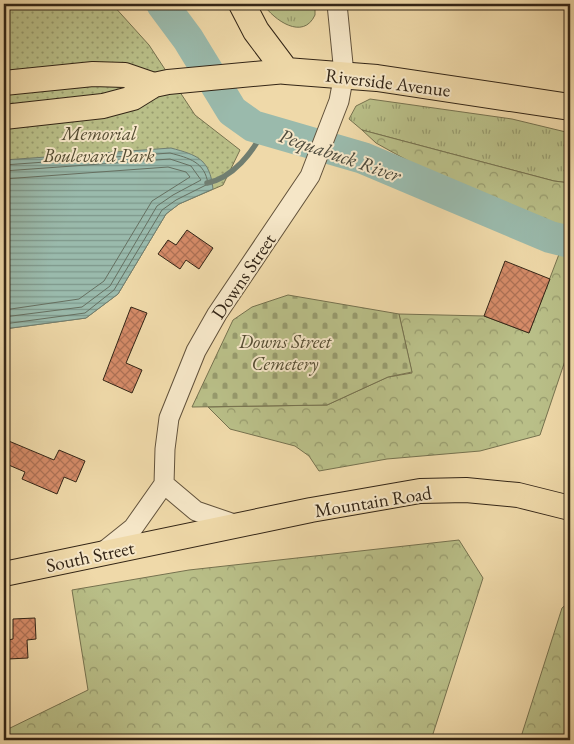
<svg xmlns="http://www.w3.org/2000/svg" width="574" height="744" font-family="'EB Garamond',serif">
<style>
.grass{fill:url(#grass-tufts);stroke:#76724f}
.forest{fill:url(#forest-crowns);stroke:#76724f}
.cemetery{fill:url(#cemetery-stones);stroke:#76724f}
.park{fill:url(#park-dots);stroke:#76724f}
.water{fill:url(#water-rules);stroke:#717e70}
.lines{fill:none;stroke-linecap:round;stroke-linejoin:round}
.shore{stroke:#667061;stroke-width:1}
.stream{stroke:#717e70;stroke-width:5.5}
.river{stroke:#9abaac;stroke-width:32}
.building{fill:url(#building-cross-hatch);stroke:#332516}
.minor-casing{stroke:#62523b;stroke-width:21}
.major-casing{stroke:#332516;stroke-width:26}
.highway-casing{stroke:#332516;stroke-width:28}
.minor{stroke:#f5e6c7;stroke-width:19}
.major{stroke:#efd9a9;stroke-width:24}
.highway{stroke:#efd9a9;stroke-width:26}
.labels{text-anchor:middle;stroke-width:4;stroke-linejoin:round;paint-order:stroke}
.street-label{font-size:19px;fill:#332516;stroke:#f5e6c7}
.park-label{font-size:19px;font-style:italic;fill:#544c32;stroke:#f5e6c7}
.water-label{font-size:20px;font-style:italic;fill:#4d4a3c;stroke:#f5e6c7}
</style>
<defs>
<pattern id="grass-tufts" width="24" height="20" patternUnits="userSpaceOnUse" patternTransform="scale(1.25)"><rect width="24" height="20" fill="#b9bf88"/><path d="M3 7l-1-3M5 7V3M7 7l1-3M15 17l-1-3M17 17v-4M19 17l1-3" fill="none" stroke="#979b6e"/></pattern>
<pattern id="forest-crowns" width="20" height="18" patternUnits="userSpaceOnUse" patternTransform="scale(1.25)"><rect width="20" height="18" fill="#b9bf88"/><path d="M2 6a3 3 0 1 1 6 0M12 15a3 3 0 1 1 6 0" fill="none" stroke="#979b6e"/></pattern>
<pattern id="cemetery-stones" width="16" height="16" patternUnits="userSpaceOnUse" patternTransform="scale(1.25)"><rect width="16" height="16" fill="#b9bf88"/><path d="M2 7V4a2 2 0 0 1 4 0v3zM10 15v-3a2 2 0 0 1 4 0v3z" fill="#979b6e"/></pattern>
<pattern id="park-dots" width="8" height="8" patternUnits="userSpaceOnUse" patternTransform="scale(1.25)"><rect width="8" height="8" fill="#b9bf88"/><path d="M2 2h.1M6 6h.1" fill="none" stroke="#979b6e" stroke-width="1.8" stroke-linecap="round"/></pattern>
<pattern id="water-rules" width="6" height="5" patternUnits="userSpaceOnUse" patternTransform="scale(1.25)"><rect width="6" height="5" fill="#9abaac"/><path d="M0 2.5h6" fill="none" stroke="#7e978b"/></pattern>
<pattern id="building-cross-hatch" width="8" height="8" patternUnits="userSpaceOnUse" patternTransform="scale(1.25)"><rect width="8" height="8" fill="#d58b68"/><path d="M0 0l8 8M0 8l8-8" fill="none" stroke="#ad7155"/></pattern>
</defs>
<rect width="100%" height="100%" fill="#efd9a9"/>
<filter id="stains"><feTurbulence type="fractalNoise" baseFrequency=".004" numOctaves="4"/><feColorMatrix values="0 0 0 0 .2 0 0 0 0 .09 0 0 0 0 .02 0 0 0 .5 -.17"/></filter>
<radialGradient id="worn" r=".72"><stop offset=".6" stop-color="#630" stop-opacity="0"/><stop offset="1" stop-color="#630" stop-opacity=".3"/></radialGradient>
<path class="grass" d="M 263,4 L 315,4 L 315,15 C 303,41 274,20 263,4 Z
M 370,99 L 512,119 L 570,133 L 570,183 L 554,181 L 362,130 L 349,119 L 356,106 Z"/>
<path class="forest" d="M 362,130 L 554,181 L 570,183 L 570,233 L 553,229 L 414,164 L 376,143 Z
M 561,249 L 570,251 L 570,346 L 540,435 L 480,451 L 387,459 L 319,471 L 309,456 L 295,446 L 230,429 L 208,407 L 327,405 L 388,377 L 412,373 L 399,314 L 484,316 L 529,333 Z
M 459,540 L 483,578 L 431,740 L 4,740 L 4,731 L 88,690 L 72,590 L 189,570 Z
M 570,601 L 570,740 L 520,740 L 562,608 Z"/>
<path class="cemetery" d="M 288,295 L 399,314 L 412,372 L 388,377 L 327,405 L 192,407 L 233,320 L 252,307 Z"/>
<path class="park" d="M 4,4 L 112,4 L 149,45 L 195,115 L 240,150 L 223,185 L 179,204 L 166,214 L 118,294 L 86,318 L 4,329 Z"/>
<path class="water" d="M 171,148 C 197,155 210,159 213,189 L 179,204 L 166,214 L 118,294 L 86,318 L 4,329 L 4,160 Z"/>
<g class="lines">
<path class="shore" d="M 4,165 L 170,153 C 189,158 205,162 208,184 L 176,200 L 162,210 L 114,290 L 85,313 L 4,324
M 4,171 L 170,159 L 191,166 L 201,180 L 173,195 L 157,206 L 110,286 L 82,307 L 4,317
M 4,179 L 168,167 L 186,172 L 190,177 L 152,201 L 104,281 L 79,299 L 4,310"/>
<path class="stream" d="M 207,183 C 233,178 253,152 264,130"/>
<path class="river" d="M 162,4 L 188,39 L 232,111 L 253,126 L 363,158 L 550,237 L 570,242"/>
</g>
<path class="building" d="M 187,230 L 213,248 L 199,269 L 186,260 L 180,269 L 158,254 L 168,240 L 176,245 Z
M 505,261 L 550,279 L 529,333 L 484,316 Z
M 131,307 L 147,313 L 126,363 L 142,370 L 132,393 L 103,380 Z
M 4,439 L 54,460 L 59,450 L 85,461 L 76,482 L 64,477 L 57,494 L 22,479 L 25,472 L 4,463 Z
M 35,618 L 36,639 L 27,640 L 28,658 L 8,659 L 8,640 L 13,639 L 13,619 Z"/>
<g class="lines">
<g class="minor-casing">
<path id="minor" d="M 164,484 L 196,511 L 237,525
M 103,552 L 133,528 L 164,484 L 165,449 L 169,418 L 196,351 L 217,314 L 310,176 L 339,101 L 344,74 L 337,4"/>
</g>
<g class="major-casing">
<path id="major" d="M 4,83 L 93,74 L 125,75 L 154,85
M 4,117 L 103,106 L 133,98 L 154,85 L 168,82 L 286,71
M 4,574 L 311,510 L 420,491 L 466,490 L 518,495 L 570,508"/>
</g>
<g class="highway-casing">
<path id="highway" d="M 242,4 L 256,31 L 286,71 L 377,78 L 570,107"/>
</g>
<use href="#minor" class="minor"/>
<use href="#major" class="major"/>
<use href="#highway" class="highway"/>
</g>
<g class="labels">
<g class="street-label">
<text transform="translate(388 82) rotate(7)" y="7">Riverside Avenue</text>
<text transform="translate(243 276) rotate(-56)" y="7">Downs Street</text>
<text transform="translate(373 501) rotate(-9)" y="7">Mountain Road</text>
<text transform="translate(90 556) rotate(-12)" y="7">South Street</text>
</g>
<g class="park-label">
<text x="99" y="140">Memorial<tspan x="99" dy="22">Boulevard Park</tspan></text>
<text x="285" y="348">Downs Street<tspan x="285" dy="22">Cemetery</tspan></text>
</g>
<g class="water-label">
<text transform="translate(340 155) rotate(19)" y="7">Pequabuck River</text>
</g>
</g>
<rect width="574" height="744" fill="none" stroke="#efd9a9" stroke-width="20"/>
<rect x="5" y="5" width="564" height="734" fill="none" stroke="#332516" stroke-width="2.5"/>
<rect x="10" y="10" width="554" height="724" fill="none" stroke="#332516"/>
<rect width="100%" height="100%" filter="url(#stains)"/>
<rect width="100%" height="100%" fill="url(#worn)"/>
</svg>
